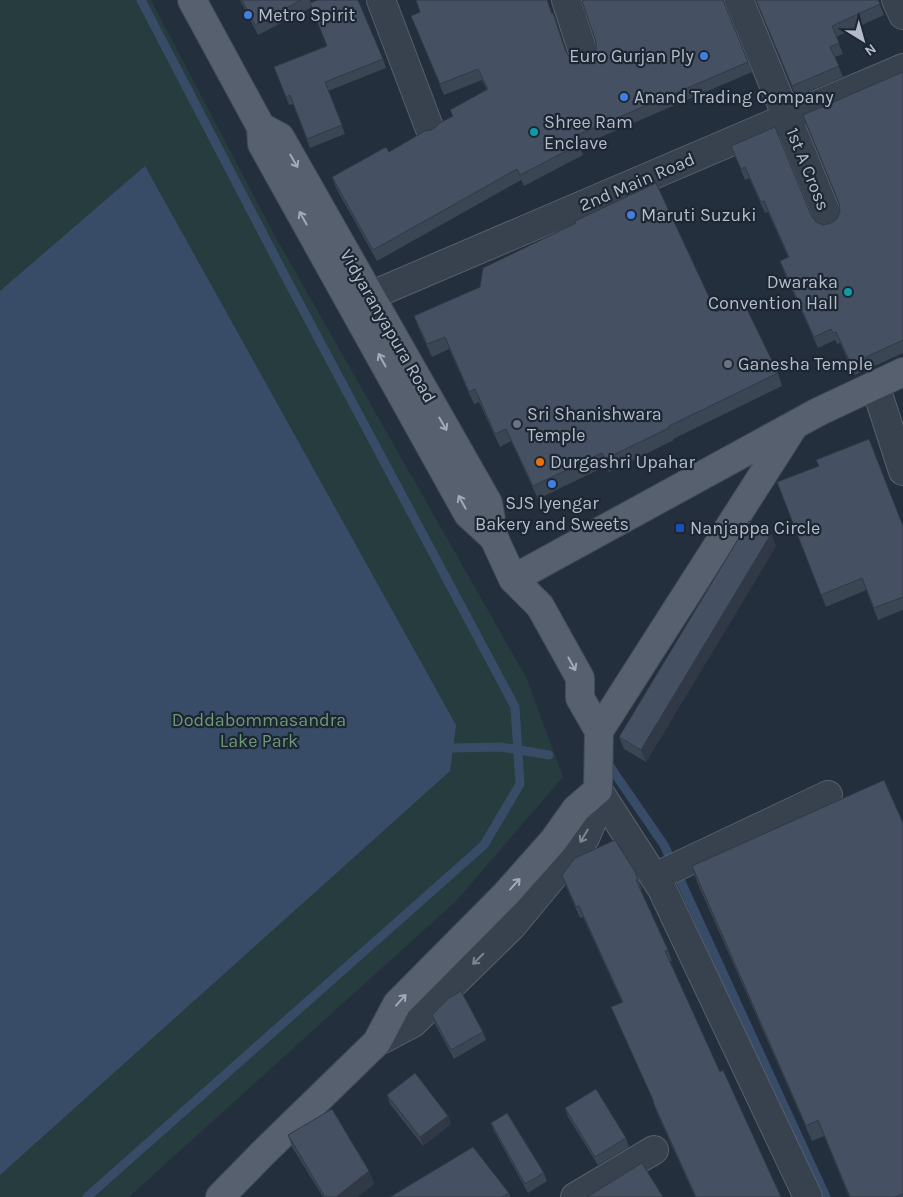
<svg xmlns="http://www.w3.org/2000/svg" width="903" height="1197" font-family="Karla,sans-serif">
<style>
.green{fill:#263c3f}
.water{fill:#394c67}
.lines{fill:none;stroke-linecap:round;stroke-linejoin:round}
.stream{stroke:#394c67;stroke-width:9}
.minor-casing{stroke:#565f6c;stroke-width:30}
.major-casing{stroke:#414a57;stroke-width:30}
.minor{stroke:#38414e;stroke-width:28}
.major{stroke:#56606e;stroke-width:28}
.wall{fill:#3b4654}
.shaded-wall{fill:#303945}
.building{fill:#455162;stroke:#303945}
.oneway{stroke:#a1aab7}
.oneway2{stroke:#7c8592}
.shop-dot{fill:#3f7fe0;stroke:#1d2633;stroke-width:2}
.culture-dot{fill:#0f9aa8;stroke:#1d2633;stroke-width:2}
.worship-dot{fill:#6b7280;stroke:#1d2633;stroke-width:2}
.food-dot{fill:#e8710a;stroke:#1d2633;stroke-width:2}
.transit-dot{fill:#1a4fb4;stroke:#1d2633;stroke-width:2}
.labels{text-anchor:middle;stroke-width:4.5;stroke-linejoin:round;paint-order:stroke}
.poi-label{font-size:18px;fill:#b4bcc9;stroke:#1d2633;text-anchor:start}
.street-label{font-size:18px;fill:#b4bcc9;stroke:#1d2633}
.park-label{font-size:18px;fill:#6b9a76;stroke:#1d2633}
</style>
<rect width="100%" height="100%" fill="#242f3e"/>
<path class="green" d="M 0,0 L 151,0 L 276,238 L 526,677 L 563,777 L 456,901 L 129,1197 L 0,1197 Z"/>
<path class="water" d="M 145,166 L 456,725 L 450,771 L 0,1175 L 0,291 Z"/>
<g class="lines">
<path class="stream" d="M 453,748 L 501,747 L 549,755
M 604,763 L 609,765 L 664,845 L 826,1197
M 87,1197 L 484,845 L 520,784 L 515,707 L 285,276 L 141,0"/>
<g class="minor-casing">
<path id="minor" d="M 381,0 L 429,127
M 566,0 L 585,58
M 739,0 L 829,220
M 896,0 L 903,15
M 370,296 L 903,68
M 875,385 L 903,471
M 598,790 L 662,889 L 808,1197
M 655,877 L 828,795
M 377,1042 L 413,1023 L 512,926 L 585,838 L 595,815 L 598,790
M 575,1197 L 654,1150"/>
</g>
<g class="major-casing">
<path id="major" d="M 192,0 L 261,127 L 262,144 L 468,514 L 494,538
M 513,579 L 818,412 L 903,372
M 599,731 L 792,429
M 220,1197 L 263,1153 L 377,1042 L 397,1004 L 506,894 L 554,840 L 576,809 L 598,790 L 599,731 L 580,698 L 580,678 L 540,606 L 513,579 L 494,538 L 488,503 L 280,137 L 261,127"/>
</g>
<use href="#minor" class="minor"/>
<use href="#major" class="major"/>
</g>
<path class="wall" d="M 240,0 L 310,0 L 311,3 L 383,59 L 386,68 L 328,91 L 345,134 L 310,148 L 293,104 L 289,105 L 274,67 L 327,46 L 312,7 L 258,35 Z
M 756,0 L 878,0 L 884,15 L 836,37 L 843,54 L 835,57 L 843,77 L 796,97 Z
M 724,4 L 752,72 L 580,146 L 583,155 L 524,186 L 521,180 L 377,261 L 336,188 L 332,177 L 389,152 L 431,130 L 452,116 L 487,90 L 482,80 L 444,95 L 411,16 L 420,12 L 567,53 L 571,59 L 578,62 L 585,62 Z
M 903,72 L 903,353 L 855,375 L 840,343 L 837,344 L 835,340 L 818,348 L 784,272 L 780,261 L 788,257 L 768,212 L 765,213 L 749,178 L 745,180 L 731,146 L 811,215 L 816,222 L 823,225 L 831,223 L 837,219 L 840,212 L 840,205 L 803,115 Z
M 716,312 L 778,373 L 782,386 L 673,439 L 674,440 L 609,472 L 606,466 L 538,499 L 511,441 L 500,447 L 479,402 L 474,404 L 449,349 L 432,357 L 419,329 L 414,316 Z
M 781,493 L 903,526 L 903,610 L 878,620 L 866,590 L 826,607 Z
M 771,534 L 776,546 L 646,762 L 624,749 L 619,737 Z
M 903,823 L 903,1197 L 849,1197 L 824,1136 L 812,1141 L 697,882 L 692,866 Z
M 562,875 L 638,879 L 642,890 L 641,891 L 668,950 L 672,961 L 670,961 L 720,1072 L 781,1197 L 695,1197 L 657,1113 L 653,1102 L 654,1102 L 616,1018 L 611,1007 L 622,1002 L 583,917 L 580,918 L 566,886 Z
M 432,1015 L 483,1032 L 486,1040 L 454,1059 L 435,1024 Z
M 387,1095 L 448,1116 L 451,1124 L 423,1146 L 390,1104 Z
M 565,1108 L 626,1138 L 629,1147 L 598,1165 L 568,1117 Z
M 491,1123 L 544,1173 L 547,1181 L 528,1193 L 494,1131 Z
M 288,1135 L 369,1171 L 374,1184 L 357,1197 L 323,1197 L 292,1147 Z
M 509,1193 L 510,1197 L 390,1197 Z"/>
<path class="shaded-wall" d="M 771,534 L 776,546 L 646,762 L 641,750 Z
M 448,1116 L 451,1124 L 423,1146 L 420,1137 Z
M 369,1171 L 374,1184 L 357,1197 L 336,1197 Z"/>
<path class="building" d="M 242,0 L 301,0 L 255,25 Z
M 318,0 L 358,0 L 383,59 L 325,82 L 342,125 L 307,139 L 290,95 L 286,97 L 274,67 L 327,46 L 310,3 Z
M 416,0 L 547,0 L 552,14 L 553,13 L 566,52 L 571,59 L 578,62 L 585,62 L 593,57 L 596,50 L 596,42 L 582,1 L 584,0 L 723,0 L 748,62 L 575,136 L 580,144 L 520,175 L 517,169 L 373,250 L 332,177 L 386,147 L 389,152 L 425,131 L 431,130 L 437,126 L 438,124 L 453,116 L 450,110 L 488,89 L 478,69 L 440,84 L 411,16 L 420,12 Z
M 756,0 L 878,0 L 880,4 L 832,26 L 839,43 L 830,47 L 839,66 L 792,86 Z
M 903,72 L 903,340 L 851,364 L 836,332 L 833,333 L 831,329 L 814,337 L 780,261 L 789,257 L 764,201 L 761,202 L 745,167 L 741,169 L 731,146 L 775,127 L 811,215 L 816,222 L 823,225 L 831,223 L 837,219 L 840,212 L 839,203 L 803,115 Z
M 656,183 L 716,312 L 742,299 L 778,373 L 669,426 L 669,428 L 605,459 L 602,453 L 533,486 L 506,429 L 495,434 L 475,389 L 469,392 L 445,337 L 427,344 L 414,316 L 480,287 L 483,268 L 576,223 L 575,221 Z
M 869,439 L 903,526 L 903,597 L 874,608 L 862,578 L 821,595 L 777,482 L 819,466 L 816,460 Z
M 749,521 L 771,534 L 641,750 L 619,737 Z
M 884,780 L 903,823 L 903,1194 L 895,1197 L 850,1197 L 818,1120 L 806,1126 L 692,866 Z
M 615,840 L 634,870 L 638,879 L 636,880 L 668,950 L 665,951 L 720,1072 L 723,1070 L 781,1197 L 696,1197 L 653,1102 L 654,1102 L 611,1007 L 623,1002 L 579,906 L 576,907 L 562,875 L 575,858 Z
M 461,991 L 483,1032 L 451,1050 L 432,1015 L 449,998 Z
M 415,1073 L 448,1116 L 420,1137 L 387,1095 Z
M 596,1089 L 626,1138 L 595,1157 L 565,1108 Z
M 332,1109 L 369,1171 L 336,1197 L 325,1197 L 288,1135 Z
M 507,1113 L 544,1173 L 525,1184 L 491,1123 Z
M 473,1147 L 509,1193 L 502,1197 L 390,1197 Z
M 642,1163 L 663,1197 L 587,1197 Z"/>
<defs><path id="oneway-shaft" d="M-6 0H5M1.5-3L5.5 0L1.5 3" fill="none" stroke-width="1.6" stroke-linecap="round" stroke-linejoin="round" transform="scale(1.25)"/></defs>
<g class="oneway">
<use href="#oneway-shaft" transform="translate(294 161) rotate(60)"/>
<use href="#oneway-shaft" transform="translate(303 218) rotate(-119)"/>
<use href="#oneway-shaft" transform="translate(382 360) rotate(-119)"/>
<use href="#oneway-shaft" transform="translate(443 424) rotate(60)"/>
<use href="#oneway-shaft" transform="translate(462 502) rotate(-119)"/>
<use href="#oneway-shaft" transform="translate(572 664) rotate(61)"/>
<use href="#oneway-shaft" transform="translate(515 884) rotate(-48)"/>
<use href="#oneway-shaft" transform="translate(401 1000) rotate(-48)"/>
</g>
<g class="oneway2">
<use href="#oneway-shaft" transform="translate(584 836) rotate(121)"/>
<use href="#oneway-shaft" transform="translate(478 959) rotate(135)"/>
</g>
<g class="shop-dot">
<circle cx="248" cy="15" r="5"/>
<circle cx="704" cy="56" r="5"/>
<circle cx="624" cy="97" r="5"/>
<circle cx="631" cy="215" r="5"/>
<circle cx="552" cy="484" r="5"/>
</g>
<g class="culture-dot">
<circle cx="534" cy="132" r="5"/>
<circle cx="848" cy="292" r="5"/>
</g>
<g class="worship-dot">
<circle cx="728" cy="364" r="5"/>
<circle cx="517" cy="424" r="5"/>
</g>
<circle class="food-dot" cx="540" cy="462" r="5"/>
<rect class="transit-dot" x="675" y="523" width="10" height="10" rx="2.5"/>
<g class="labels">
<g class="poi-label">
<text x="258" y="21">Metro Spirit</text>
<text x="694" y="62" text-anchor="end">Euro Gurjan Ply</text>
<text x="634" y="103">Anand Trading Company</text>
<text x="544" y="128">Shree Ram<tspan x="544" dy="21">Enclave</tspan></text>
<text x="641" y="221">Maruti Suzuki</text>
<text x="838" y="288" text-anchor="end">Dwaraka<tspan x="838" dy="21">Convention Hall</tspan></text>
<text x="738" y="370">Ganesha Temple</text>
<text x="527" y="420">Sri Shanishwara<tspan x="527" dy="21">Temple</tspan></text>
<text x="550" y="468">Durgashri Upahar</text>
<text x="552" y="509" text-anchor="middle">SJS Iyengar<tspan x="552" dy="21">Bakery and Sweets</tspan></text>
<text x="690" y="534">Nanjappa Circle</text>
</g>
<g class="street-label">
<text transform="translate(808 169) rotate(68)" y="6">1st A Cross</text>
<text transform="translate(637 182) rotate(-23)" y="6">2nd Main Road</text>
<text transform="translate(388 326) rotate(60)" y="6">Vidyaranyapura Road</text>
</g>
<g class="park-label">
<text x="259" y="726">Doddabommasandra<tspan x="259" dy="21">Lake Park</tspan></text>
</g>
</g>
<g transform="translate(863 40) rotate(143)" stroke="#1d2633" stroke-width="4" paint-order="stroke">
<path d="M0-4L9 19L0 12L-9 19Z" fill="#b4bcc9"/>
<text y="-8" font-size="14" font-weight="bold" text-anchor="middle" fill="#b4bcc9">N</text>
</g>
</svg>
